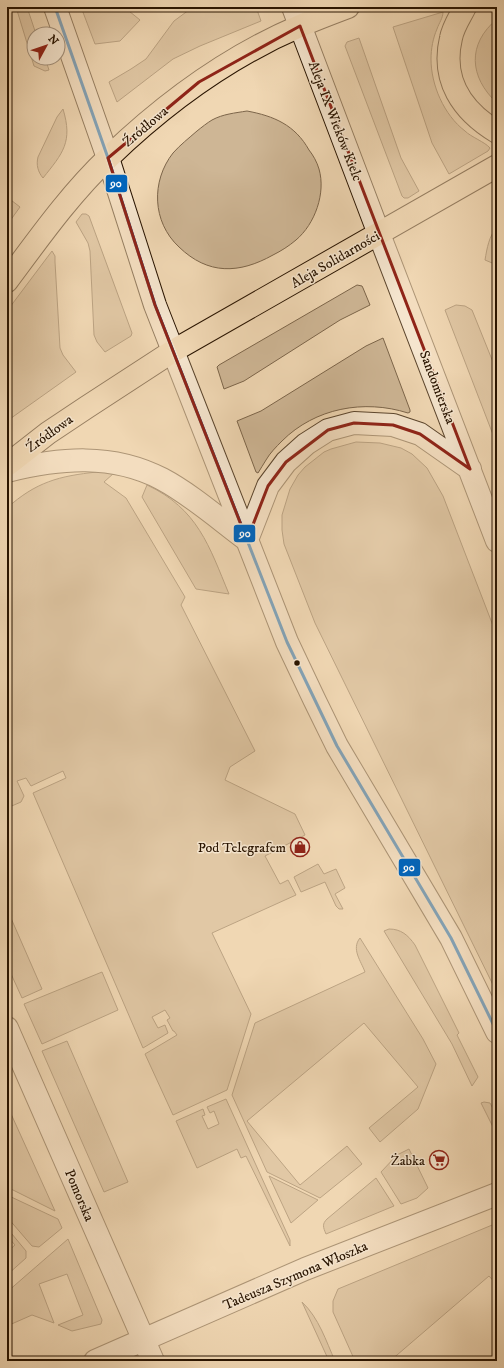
<svg xmlns="http://www.w3.org/2000/svg" width="504" height="1368" font-family="'IM FELL DW Pica',serif">
<style>
.green{fill:#ceb695;stroke:#7c654a}
.lines{fill:none;stroke-linecap:round;stroke-linejoin:round}
.minor-casing{stroke:#5b452d;stroke-width:24}
.tertiary-casing{stroke:#5b452d;stroke-width:24}
.secondary-casing{stroke:#291400;stroke-width:24}
.primary-casing{stroke:#291400;stroke-width:24}
.minor{stroke:#f5e5ce;stroke-width:22}
.tertiary{stroke:#f5e5ce;stroke-width:22}
.secondary{stroke:#f5e5ce;stroke-width:22}
.primary{stroke:#f0d7b3;stroke-width:22}
.bus-1-casing{stroke:#f5e5ce;stroke-width:6}
.bus-1{stroke:#0065bd;stroke-width:3}
.marked{fill:none;stroke:#8f2418;stroke-width:3;stroke-linejoin:round}
.bus-dot{fill:#291400;stroke:#f5e5ce;stroke-width:1.5}
.labels{text-anchor:middle;stroke-width:3;stroke-linejoin:round;paint-order:stroke}
.street-label{font-size:14px;fill:#291400;stroke:#f5e5ce}
.poi-label{font-size:14px;fill:#291400;stroke:#f5e5ce;text-anchor:end}
.line-badge{stroke:#f5e5ce;stroke-width:1.5}
.badge-label{font-size:11px;text-anchor:middle;font-weight:bold;fill:#fff}
</style>
<rect width="100%" height="100%" fill="#f0d7b3"/>
<filter id="stains"><feTurbulence type="fractalNoise" baseFrequency=".005" numOctaves="4"/><feColorMatrix values="0 0 0 0 .2 0 0 0 0 .09 0 0 0 0 .02 0 0 0 .5 -.17"/></filter>
<radialGradient id="worn" r=".72"><stop offset=".6" stop-color="#630" stop-opacity="0"/><stop offset="1" stop-color="#630" stop-opacity=".3"/></radialGradient>
<path class="green" d="M 16,7 L 27,7 L 36,34 L 34,34 L 34,58 L 45,58 L 49,70 L 45,71 L 34,66 Z
M 81,7 L 124,7 L 140,20 L 120,41 L 95,44 Z
M 193,7 L 256,7 L 261,21 L 200,46 L 173,59 L 117,102 L 109,82 L 131,69 L 146,59 L 174,21 Z
M 443,12 C 443,18 439,23 437,29 C 433,38 431,49 431,59 C 431,85 444,115 465,131 C 471,137 485,142 490,148 L 488,151 L 449,174 L 432,143 L 393,27 Z
M 497,19 L 497,103 C 469,77 467,44 497,19 Z
M 359,38 L 401,158 L 419,191 L 408,198 L 404,198 L 402,196 L 345,46 L 347,42 Z
M 63,109 C 73,142 63,153 43,178 C 38,172 36,165 38,157 L 57,117 Z
M 247,111 C 274,116 295,125 309,150 C 313,155 317,162 319,169 C 326,193 315,224 296,240 C 289,246 281,251 273,255 C 239,274 208,275 179,247 C 152,222 151,181 173,153 C 180,145 189,138 197,131 C 202,127 207,123 212,120 C 223,114 235,113 247,111 Z
M 7,197 L 20,207 L 7,225 Z
M 82,214 L 86,214 L 89,216 L 132,333 L 131,336 L 105,352 L 97,342 L 94,335 L 90,251 L 88,243 L 76,222 Z
M 497,227 L 497,265 L 485,260 C 487,248 489,236 497,227 Z
M 52,251 L 55,256 L 55,262 L 60,348 L 63,355 L 76,372 L 7,421 L 7,311 Z
M 357,285 L 362,286 L 363,288 L 370,305 L 340,320 L 244,381 L 224,389 L 217,367 L 219,365 Z
M 456,305 L 465,306 L 472,310 L 497,372 L 497,445 L 445,310 Z
M 383,338 L 410,410 L 410,412 L 408,413 C 364,399 315,408 282,441 C 276,447 270,453 266,460 C 263,464 261,469 258,473 L 256,472 L 237,421 L 261,411 L 366,346 Z
M 356,442 L 380,443 L 401,448 L 412,454 L 427,468 L 443,496 L 497,636 L 497,993 L 315,623 L 284,544 L 282,530 L 282,515 L 290,489 L 298,475 L 305,467 L 324,452 L 331,449 Z
M 97,472 L 114,473 L 104,482 L 126,498 L 185,597 L 181,605 L 255,751 L 230,767 L 225,780 L 295,814 L 305,835 L 265,856 L 280,884 L 288,880 L 296,895 L 212,933 L 251,1014 L 227,1090 L 173,1115 L 145,1054 L 177,1035 L 174,1031 L 173,1031 L 167,1020 L 170,1018 L 165,1010 L 152,1017 L 158,1028 L 165,1025 L 168,1033 L 143,1048 L 33,793 L 66,778 L 63,771 L 31,786 L 26,778 L 17,781 L 24,796 L 21,802 L 7,808 L 7,508 C 36,482 59,476 97,472 Z
M 147,485 C 198,509 209,546 229,594 L 196,589 L 142,497 Z
M 318,864 L 324,874 L 336,869 L 345,888 L 335,894 L 343,909 L 339,909 L 336,906 L 325,882 L 301,892 L 294,877 Z
M 7,909 L 42,989 L 22,998 L 7,965 Z
M 389,929 C 401,929 408,935 415,945 L 459,1033 L 457,1035 L 478,1077 L 472,1086 L 452,1044 L 384,931 Z
M 360,938 L 423,1039 L 436,1064 L 418,1109 L 380,1142 L 369,1128 L 418,1087 L 364,1023 L 247,1121 L 300,1185 L 347,1146 L 362,1164 L 320,1198 L 267,1172 L 232,1095 L 255,1023 L 365,972 C 361,961 351,949 360,938 Z
M 102,972 L 118,1010 L 42,1044 L 24,1004 Z
M 67,1041 L 128,1182 L 104,1192 L 42,1051 Z
M 226,1099 L 290,1240 L 290,1246 L 246,1156 L 241,1158 L 237,1149 L 197,1168 L 176,1121 L 203,1109 L 205,1115 L 202,1116 L 208,1129 L 219,1124 L 214,1111 L 210,1113 L 207,1107 Z
M 484,1102 L 490,1103 L 497,1116 L 497,1135 L 481,1103 Z
M 7,1105 L 55,1211 L 7,1187 Z
M 409,1149 L 428,1188 L 417,1198 L 401,1204 L 381,1172 L 397,1155 Z
M 269,1176 L 318,1200 L 291,1223 Z
M 376,1178 L 394,1206 L 326,1234 C 323,1227 322,1224 327,1219 Z
M 7,1195 L 58,1219 L 62,1228 L 39,1247 L 32,1246 L 7,1217 Z
M 497,1223 L 497,1285 L 489,1276 L 390,1361 L 355,1361 L 333,1312 L 333,1301 L 338,1289 Z
M 7,1228 L 26,1251 L 26,1258 L 7,1275 L 7,1252 L 15,1245 L 7,1236 Z
M 68,1239 L 102,1320 L 101,1324 L 72,1331 L 58,1325 L 83,1315 L 67,1274 L 39,1284 L 54,1323 L 32,1315 L 7,1326 L 7,1292 Z
M 302,1302 C 319,1318 326,1341 335,1361 L 329,1361 Z"/>
<g class="lines">
<g class="minor-casing">
<path id="minor" d="M 7,1028 L 153,1361
M 95,1361 L 305,1269 L 497,1194"/>
</g>
<g class="tertiary-casing">
<path id="tertiary" d="M 379,234 L 497,541
M 173,351 L 287,642 L 314,699 L 337,746 L 451,938 L 497,1032
M 7,471 C 60,458 112,453 162,479 C 192,495 220,520 247,540
M 247,540 L 268,486 L 286,462 L 306,444 L 328,430 L 354,423 L 393,425 L 420,434 L 470,469"/>
</g>
<g class="secondary-casing">
<path id="secondary" d="M 55,7 L 108,158 L 155,305 L 173,351
M 293,7 L 379,234"/>
</g>
<g class="primary-casing">
<path id="primary" d="M 465,7 C 460,17 453,27 451,38 C 441,80 462,111 497,132
M 7,281 C 39,238 70,194 109,157 C 164,104 230,56 300,26 C 316,19 332,13 348,7
M 7,465 L 48,433 L 87,407 L 173,351 L 497,166"/>
</g>
<use href="#minor" class="minor"/>
<use href="#tertiary" class="tertiary"/>
<use href="#secondary" class="secondary"/>
<use href="#primary" class="primary"/>
<g class="bus-1-casing">
<path id="bus-1" d="M 55,7 L 108,158 L 155,305 L 287,642 L 337,746 L 451,938 L 497,1032"/>
</g>
<use href="#bus-1" class="bus-1"/>
</g>
<path d="M0 0H504V1368H0ZM 300,26 L 470,469 L 420,434 L 393,425 L 354,423 L 328,430 L 286,462 L 268,486 L 247,540 L 155,305 L 108,158 L 199,82 Z" fill="#f0d7b3" fill-opacity=".55" fill-rule="evenodd"/>
<path class="marked" d="M 300,26 L 470,469 L 420,434 L 393,425 L 354,423 L 328,430 L 286,462 L 268,486 L 247,540 L 155,305 L 108,158 L 199,82 Z"/>
<defs>
<g id="shop-ring" transform="scale(1)"><circle r="9.5" fill="#f5e5ce" stroke="#8f2418" stroke-width="1.5"/><path d="M-5-2.5h2.3a2.7 3.5 0 0 1 5.4 0H5L5.5 6h-11ZM-1.5-2.5h3a1.5 2.3 0 0 0-3 0Z" fill="#8f2418"/></g>
<g id="supermarket-ring" transform="scale(1)"><circle r="9.5" fill="#f5e5ce" stroke="#8f2418" stroke-width="1.5"/><path d="M-6-5.5h2.5l.6 2H6L4.5 2H-2.5L-4.4-4H-6ZM-1.5 3.2a1.3 1.3 0 1 0 .1 0ZM3 3.2a1.3 1.3 0 1 0 .1 0Z" fill="#8f2418"/></g>
</defs>
<g fill-rule="evenodd">
<use href="#shop-ring" x="300" y="847"/>
<use href="#supermarket-ring" x="439" y="1160"/>
</g>
<circle class="bus-dot" cx="297" cy="663" r="3.5"/>
<g class="labels">
<g class="street-label">
<text transform="translate(336 121) rotate(69)" y="5">Aleja IX Wieków Kielc</text>
<text transform="translate(145 126) rotate(-40)" y="5">Źródłowa</text>
<text transform="translate(335 259) rotate(-30)" y="5">Aleja Solidarności</text>
<text transform="translate(438 387) rotate(69)" y="5">Sandomierska</text>
<text transform="translate(49 433) rotate(-36)" y="5">Źródłowa</text>
<text transform="translate(80 1195) rotate(67)" y="5">Pomorska</text>
<text transform="translate(295 1275) rotate(-23)" y="5">Tadeusza Szymona Włoszka</text>
</g>
<g class="poi-label">
<text x="286" y="852">Pod Telegrafem</text>
<text x="425" y="1165">Żabka</text>
</g>
</g>
<g class="line-badge">
<rect x="105" y="174" width="23" height="19" rx="4" fill="#0065bd"/>
<rect x="233" y="524" width="23" height="19" rx="4" fill="#0065bd"/>
<rect x="398" y="858" width="23" height="19" rx="4" fill="#0065bd"/>
</g>
<g class="badge-label">
<text x="116" y="187">90</text>
<text x="245" y="537">90</text>
<text x="409" y="871">90</text>
</g>
<rect width="504" height="1368" fill="none" stroke="#f0d7b3" stroke-width="24"/>
<rect x="8" y="8" width="488" height="1352" fill="none" stroke="#291400" stroke-width="2"/>
<rect x="12" y="12" width="480" height="1344" fill="none" stroke="#291400"/>
<g transform="translate(46 46) rotate(50)"><circle r="19" fill="#f5e5ce" stroke="#a3917c"/>
<path d="M0-3L7 15L0 10L-7 15Z" fill="#8f2418"/>
<text y="-6" font-size="11" font-weight="bold" text-anchor="middle" fill="#291400">N</text>
</g>
<rect width="100%" height="100%" filter="url(#stains)"/>
<rect width="100%" height="100%" fill="url(#worn)"/>
</svg>
